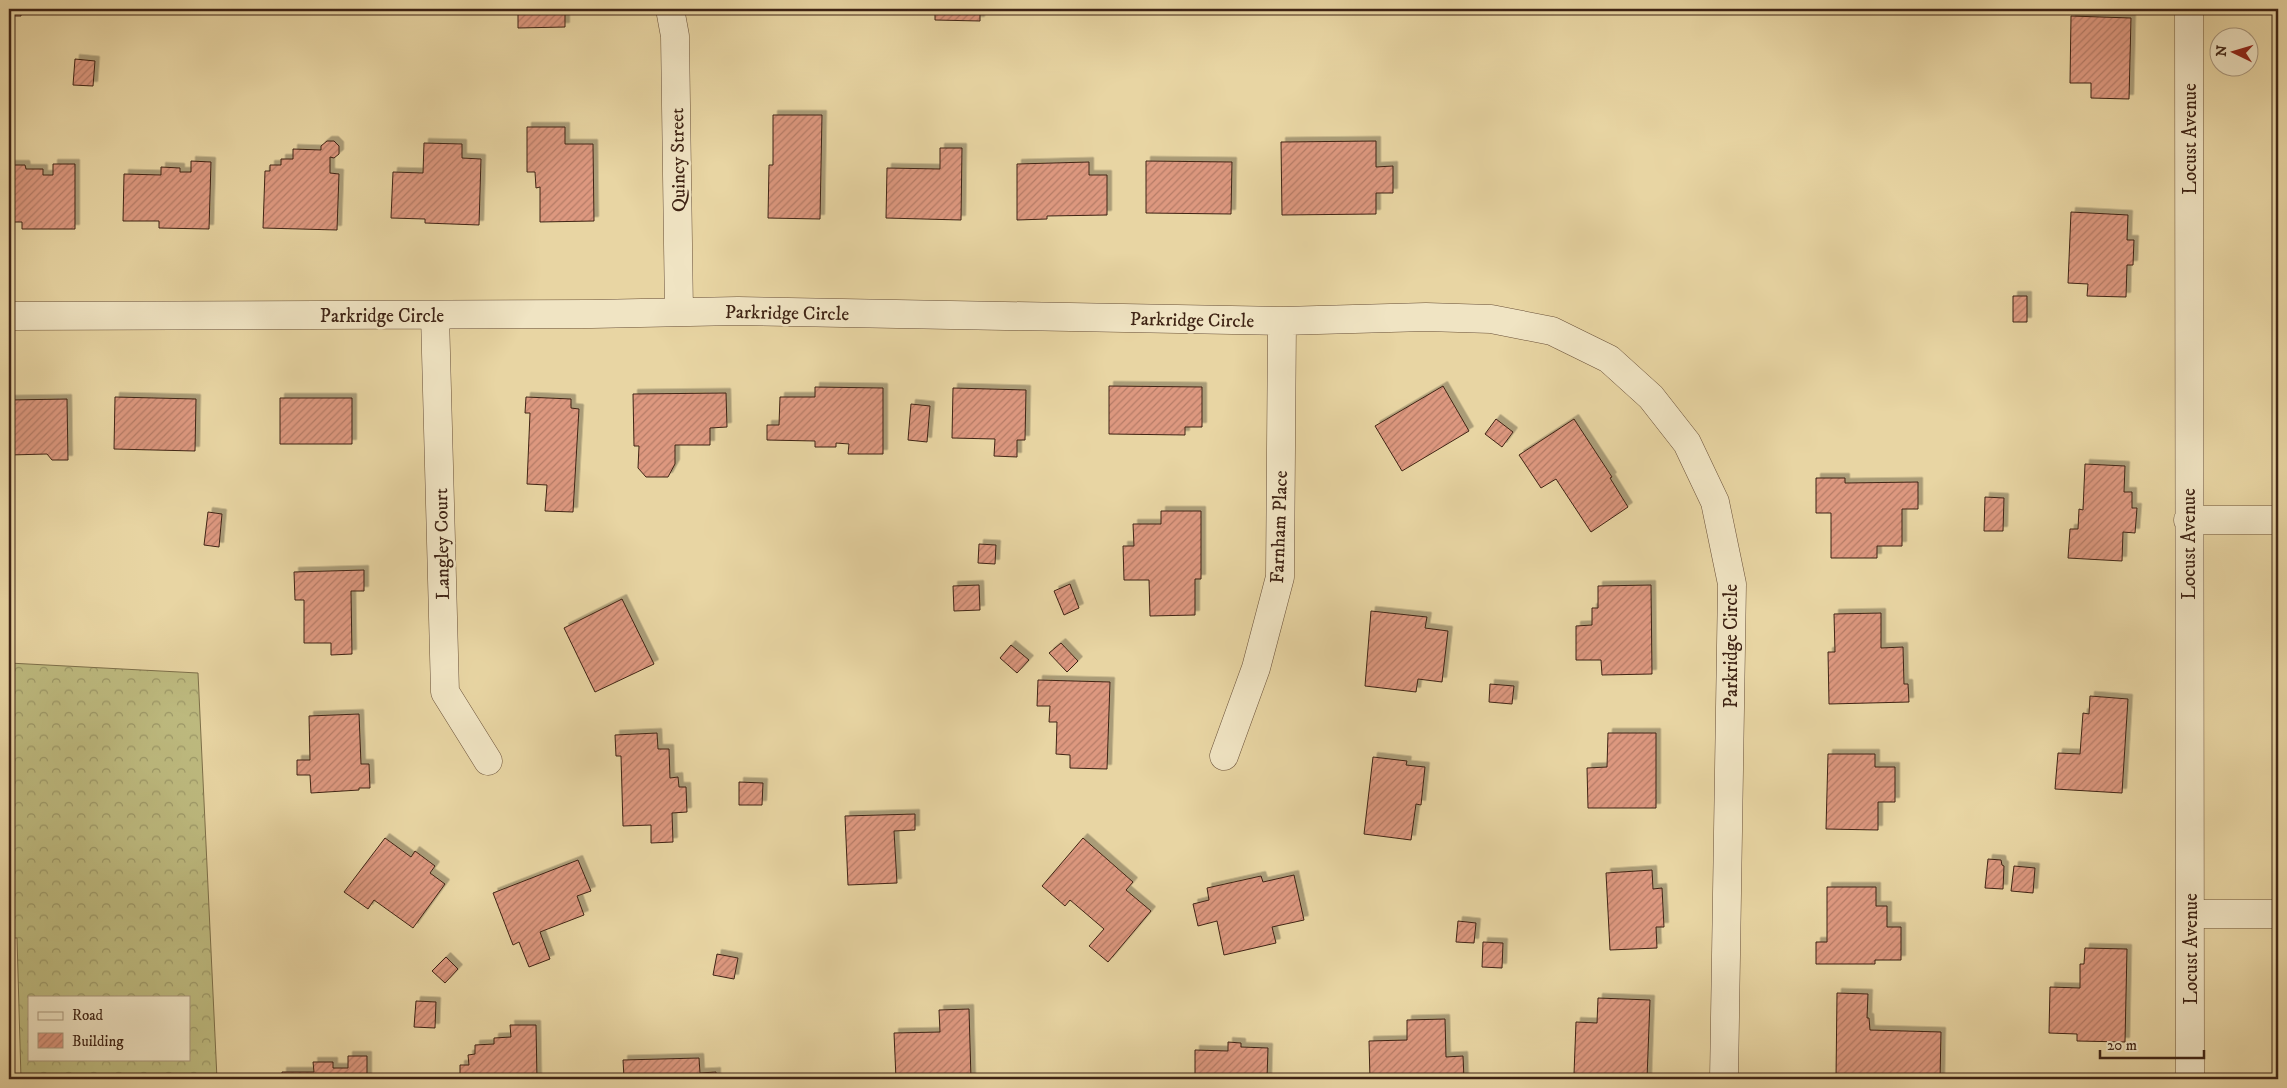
<svg xmlns="http://www.w3.org/2000/svg" width="2287" height="1088" font-family="'IM FELL DW Pica',serif">
<style>
.forest{fill:url(#forest-crowns);stroke:#7e704a;fill-rule:evenodd}
.building{fill:url(#building-hatch);stroke:#3f2415;filter:url(#shadow)}
.lines{fill:none;stroke-linecap:round;stroke-linejoin:round}
.minor-casing{stroke:#695038;stroke-width:29}
.minor{stroke:#f0e4c3;stroke-width:28}
.labels{text-anchor:middle;stroke-width:5;stroke-linejoin:round;paint-order:stroke}
.street-label{font-size:19px;fill:#3f2415;stroke:#f0e4c3}
</style>
<defs>
<pattern id="forest-crowns" width="20" height="18" patternUnits="userSpaceOnUse" patternTransform="scale(1.25)"><rect width="20" height="18" fill="#bebb80"/><path d="M2 6a3 3 0 1 1 6 0M12 15a3 3 0 1 1 6 0" fill="none" stroke="#9c9868"/></pattern>
<pattern id="building-hatch" width="6" height="6" patternUnits="userSpaceOnUse" patternTransform="scale(1.25)"><rect width="6" height="6" fill="#dd987f"/><path d="M-1 1l2-2M0 6l6-6M5 7l2-2" fill="none" stroke="#b57c67"/></pattern>
<filter id="shadow"><feDropShadow dx="4.5" dy="-4.5" stdDeviation="0" flood-color="#0004"/></filter>
</defs>
<rect width="100%" height="100%" fill="#e8d5a3"/>
<filter id="stains"><feTurbulence type="fractalNoise" baseFrequency=".004" numOctaves="4"/><feColorMatrix values="0 0 0 0 .2 0 0 0 0 .09 0 0 0 0 .02 0 0 0 .5 -.17"/></filter>
<radialGradient id="worn" r=".72"><stop offset=".6" stop-color="#630" stop-opacity="0"/><stop offset="1" stop-color="#630" stop-opacity=".3"/></radialGradient>
<path class="forest" d="M 9,663 L 198,673 L 217,1079 L 21,1079 L 17,938 L 9,938 ZM 29,997 L 189,997 L 189,1059 L 29,1059 Z"/>
<path class="building" d="M 9,9 L 21,9 L 21,16 L 9,16 Z
M 357,9 L 385,9 L 384,13 L 357,13 Z
M 513,9 L 565,9 L 565,27 L 518,28 L 518,12 L 513,12 Z
M 761,9 L 807,9 L 807,11 L 761,12 Z
M 935,9 L 980,9 L 980,21 L 935,20 Z
M 1076,9 L 1145,9 L 1145,12 L 1076,11 Z
M 2071,16 L 2131,18 L 2129,99 L 2091,98 L 2091,83 L 2070,83 Z
M 75,59 L 95,61 L 93,86 L 73,85 Z
M 773,115 L 822,115 L 820,219 L 768,218 L 769,165 L 773,165 Z
M 527,127 L 565,127 L 565,144 L 593,144 L 594,221 L 540,222 L 540,187 L 536,188 L 535,172 L 527,172 Z
M 327,141 L 334,141 L 339,146 L 339,154 L 334,158 L 330,157 L 330,173 L 339,174 L 337,230 L 263,228 L 265,171 L 270,171 L 270,165 L 281,165 L 281,159 L 293,159 L 293,149 L 321,150 L 321,146 Z
M 1376,141 L 1376,167 L 1393,166 L 1393,193 L 1376,193 L 1376,214 L 1282,215 L 1281,142 Z
M 424,143 L 462,144 L 462,158 L 481,159 L 479,225 L 425,223 L 425,219 L 391,218 L 393,172 L 423,173 Z
M 940,148 L 962,148 L 961,220 L 886,218 L 887,168 L 940,169 Z
M 191,161 L 211,162 L 209,229 L 159,228 L 159,221 L 123,221 L 124,174 L 161,175 L 161,167 L 180,168 L 180,172 L 191,172 Z
M 1146,161 L 1232,162 L 1231,214 L 1146,213 Z
M 1089,162 L 1089,175 L 1107,175 L 1107,215 L 1047,216 L 1047,219 L 1017,220 L 1017,164 Z
M 53,164 L 75,164 L 75,229 L 22,229 L 22,222 L 9,222 L 9,165 L 25,165 L 26,169 L 43,169 L 43,175 L 53,175 Z
M 2071,212 L 2128,215 L 2127,240 L 2134,240 L 2133,265 L 2127,265 L 2126,297 L 2087,296 L 2088,284 L 2068,283 Z
M 2013,296 L 2027,296 L 2027,322 L 2013,322 Z
M 1109,386 L 1202,387 L 1202,427 L 1185,427 L 1185,435 L 1109,434 Z
M 1443,386 L 1469,431 L 1402,471 L 1375,426 Z
M 815,387 L 883,388 L 883,454 L 848,454 L 849,444 L 836,443 L 836,447 L 815,447 L 815,441 L 767,440 L 767,425 L 779,425 L 780,397 L 815,397 Z
M 953,388 L 1026,390 L 1025,440 L 1017,440 L 1017,457 L 994,456 L 995,439 L 952,438 Z
M 726,393 L 727,427 L 710,428 L 710,445 L 675,445 L 675,464 L 668,477 L 646,477 L 638,468 L 639,446 L 634,446 L 633,394 Z
M 115,397 L 196,399 L 195,451 L 114,449 Z
M 526,397 L 571,399 L 571,408 L 579,409 L 573,512 L 545,511 L 547,485 L 527,484 L 530,413 L 525,413 Z
M 280,398 L 352,398 L 352,444 L 280,444 Z
M 67,399 L 68,460 L 52,460 L 47,454 L 9,455 L 9,400 Z
M 911,404 L 930,406 L 927,442 L 908,440 Z
M 1496,419 L 1513,432 L 1502,447 L 1485,434 Z
M 1574,419 L 1612,477 L 1610,478 L 1628,507 L 1591,532 L 1556,479 L 1541,488 L 1519,455 Z
M 2085,464 L 2125,466 L 2124,492 L 2132,492 L 2132,508 L 2137,508 L 2135,533 L 2123,532 L 2122,561 L 2068,558 L 2070,529 L 2078,529 L 2079,509 L 2083,510 Z
M 1816,478 L 1845,478 L 1845,483 L 1918,482 L 1918,509 L 1902,509 L 1902,546 L 1877,546 L 1877,558 L 1831,558 L 1831,513 L 1816,513 Z
M 1985,497 L 2004,498 L 2003,531 L 1984,531 Z
M 1161,511 L 1201,511 L 1201,579 L 1195,579 L 1195,615 L 1150,616 L 1149,580 L 1124,580 L 1123,546 L 1134,546 L 1133,524 L 1161,524 Z
M 208,512 L 222,514 L 219,547 L 204,545 Z
M 979,544 L 996,545 L 995,564 L 978,563 Z
M 364,570 L 364,591 L 351,591 L 352,654 L 331,655 L 331,643 L 304,643 L 304,600 L 295,600 L 294,572 Z
M 1070,584 L 1079,608 L 1064,615 L 1054,591 Z
M 979,585 L 980,610 L 954,611 L 953,586 Z
M 1651,585 L 1652,674 L 1602,675 L 1601,660 L 1576,660 L 1576,626 L 1592,625 L 1592,608 L 1598,608 L 1598,586 Z
M 622,599 L 654,664 L 595,692 L 564,628 Z
M 1371,611 L 1427,617 L 1425,628 L 1448,631 L 1442,682 L 1418,679 L 1416,692 L 1365,686 Z
M 1881,613 L 1881,648 L 1903,647 L 1904,684 L 1908,684 L 1909,702 L 1829,704 L 1828,652 L 1835,652 L 1834,614 Z
M 1061,643 L 1078,661 L 1067,672 L 1049,653 Z
M 1011,645 L 1029,660 L 1017,673 L 1000,658 Z
M 1038,680 L 1110,682 L 1107,769 L 1070,768 L 1070,755 L 1056,754 L 1057,722 L 1049,722 L 1050,706 L 1037,706 Z
M 1490,684 L 1514,686 L 1512,704 L 1489,702 Z
M 2090,696 L 2128,699 L 2122,793 L 2055,789 L 2058,753 L 2080,754 L 2083,713 L 2089,714 Z
M 359,714 L 361,764 L 369,764 L 370,788 L 359,788 L 359,790 L 311,793 L 310,775 L 297,775 L 297,760 L 310,760 L 309,716 Z
M 657,733 L 658,749 L 669,749 L 670,778 L 678,777 L 679,787 L 686,787 L 687,812 L 672,813 L 673,842 L 651,843 L 651,825 L 623,826 L 621,756 L 616,756 L 615,735 Z
M 1608,733 L 1656,733 L 1656,808 L 1588,808 L 1587,768 L 1607,767 Z
M 1828,754 L 1875,754 L 1875,767 L 1895,767 L 1895,802 L 1878,802 L 1878,830 L 1826,829 Z
M 1373,757 L 1407,761 L 1406,765 L 1425,767 L 1421,805 L 1416,804 L 1411,840 L 1364,834 Z
M 739,782 L 763,783 L 762,805 L 739,805 Z
M 915,814 L 915,830 L 894,831 L 897,883 L 848,885 L 845,816 Z
M 385,838 L 411,857 L 415,851 L 435,866 L 430,873 L 445,884 L 413,928 L 374,900 L 368,909 L 344,892 Z
M 1083,838 L 1133,882 L 1126,890 L 1151,911 L 1108,962 L 1089,946 L 1104,929 L 1070,900 L 1065,906 L 1042,886 Z
M 1988,859 L 2001,860 L 2002,865 L 2004,866 L 2003,889 L 1985,888 Z
M 578,860 L 591,891 L 577,896 L 584,915 L 540,932 L 550,959 L 529,967 L 519,942 L 513,945 L 493,893 Z
M 2014,866 L 2035,868 L 2033,893 L 2011,891 Z
M 1652,870 L 1653,889 L 1662,888 L 1664,927 L 1656,927 L 1657,948 L 1610,950 L 1606,873 Z
M 1294,875 L 1304,920 L 1272,927 L 1276,943 L 1224,955 L 1217,921 L 1198,926 L 1193,904 L 1209,900 L 1207,888 L 1261,876 L 1263,882 Z
M 1827,887 L 1876,887 L 1876,906 L 1887,906 L 1887,927 L 1901,927 L 1901,960 L 1875,960 L 1875,964 L 1816,964 L 1816,942 L 1827,942 Z
M 1458,921 L 1476,923 L 1474,943 L 1456,942 Z
M 1483,942 L 1503,943 L 1502,968 L 1482,967 Z
M 2085,948 L 2127,949 L 2125,1042 L 2077,1041 L 2077,1034 L 2049,1033 L 2050,987 L 2080,988 L 2080,964 L 2084,964 Z
M 717,954 L 738,958 L 734,979 L 713,975 Z
M 446,957 L 458,969 L 445,983 L 432,971 Z
M 1837,993 L 1868,994 L 1867,1018 L 1869,1018 L 1870,1030 L 1941,1032 L 1940,1079 L 1836,1079 Z
M 1598,998 L 1650,1000 L 1647,1079 L 1614,1079 L 1614,1075 L 1574,1074 L 1576,1022 L 1597,1023 Z
M 416,1001 L 436,1002 L 435,1028 L 414,1027 Z
M 969,1009 L 971,1079 L 896,1079 L 894,1033 L 940,1032 L 939,1010 Z
M 1445,1019 L 1446,1057 L 1463,1056 L 1464,1079 L 1370,1079 L 1369,1041 L 1407,1040 L 1407,1020 Z
M 510,1025 L 536,1025 L 537,1079 L 460,1079 L 460,1065 L 469,1065 L 468,1055 L 475,1054 L 475,1045 L 494,1044 L 494,1038 L 511,1037 Z
M 1228,1042 L 1241,1043 L 1241,1047 L 1268,1048 L 1267,1079 L 1195,1079 L 1195,1050 L 1228,1051 Z
M 348,1056 L 367,1056 L 367,1079 L 282,1079 L 282,1072 L 314,1072 L 313,1062 L 333,1062 L 333,1068 L 348,1068 Z
M 699,1058 L 700,1073 L 716,1072 L 716,1079 L 613,1079 L 624,1078 L 623,1060 Z"/>
<g class="lines">
<g class="minor-casing">
<path id="minor" d="M 670,9 L 675,36 L 679,312
M 2189,9 L 2190,1079
M 435,315 L 445,692 L 488,761
M 9,316 L 592,314 L 738,311 L 1282,321 L 1426,317 L 1491,319 L 1552,331 L 1609,359 L 1651,397 L 1687,443 L 1715,502 L 1732,584 L 1724,1079
M 2188,520 L 2278,520
M 1224,756 L 1256,668 L 1280,577 L 1282,321
M 2191,914 L 2278,914"/>
</g>
<use href="#minor" class="minor"/>
</g>
<g class="labels">
<g class="street-label">
<text transform="translate(2189 139) rotate(-90)" y="7">Locust Avenue</text>
<text transform="translate(677 160) rotate(-91)" y="7">Quincy Street</text>
<text transform="translate(787 312) rotate(1)" y="7">Parkridge Circle</text>
<text x="382" y="322">Parkridge Circle</text>
<text transform="translate(1192 319) rotate(1)" y="7">Parkridge Circle</text>
<text transform="translate(1278 527) rotate(-88)" y="7">Farnham Place</text>
<text transform="translate(441 544) rotate(-91)" y="7">Langley Court</text>
<text transform="translate(2188 544) rotate(-90)" y="7">Locust Avenue</text>
<text transform="translate(1730 646) rotate(-90)" y="7">Parkridge Circle</text>
<text transform="translate(2190 949) rotate(-90)" y="7">Locust Avenue</text>
</g>
</g>
<rect width="2287" height="1088" fill="none" stroke="#e8d5a3" stroke-width="30"/>
<rect x="10" y="10" width="2267" height="1068" fill="none" stroke="#3f2415" stroke-width="2.5"/>
<rect x="15" y="15" width="2257" height="1058" fill="none" stroke="#3f2415"/>
<rect x="28" y="996" width="162" height="65" fill="#f0e4c3" stroke="#a9977d"/>
<rect x="38" y="1012" width="25" height="8" fill="#f0e4c3" stroke="#a9977d"/>
<text x="72" y="1020" font-size="15" fill="#3f2415">Road</text>
<rect x="38" y="1033" width="25" height="15" fill="url(#building-hatch)" stroke="#a9977d"/>
<text x="72" y="1046" font-size="15" fill="#3f2415">Building</text>
<g transform="translate(2234 52) rotate(275)"><circle r="24" fill="#f0e4c3" stroke="#a9977d"/>
<path d="M0-4L9 19L0 12L-9 19Z" fill="#8f2418"/>
<text y="-8" font-size="14" font-weight="bold" text-anchor="middle" fill="#3f2415">N</text>
</g>
<path d="M2100 1050v8h104v-8" fill="none" stroke="#3f2415" stroke-width="2.5"/>
<text x="2107" y="1050" font-size="15" fill="#3f2415" stroke="#f0e4c3" stroke-width="4" paint-order="stroke">20 m</text>
<rect width="100%" height="100%" filter="url(#stains)"/>
<rect width="100%" height="100%" fill="url(#worn)"/>
</svg>
